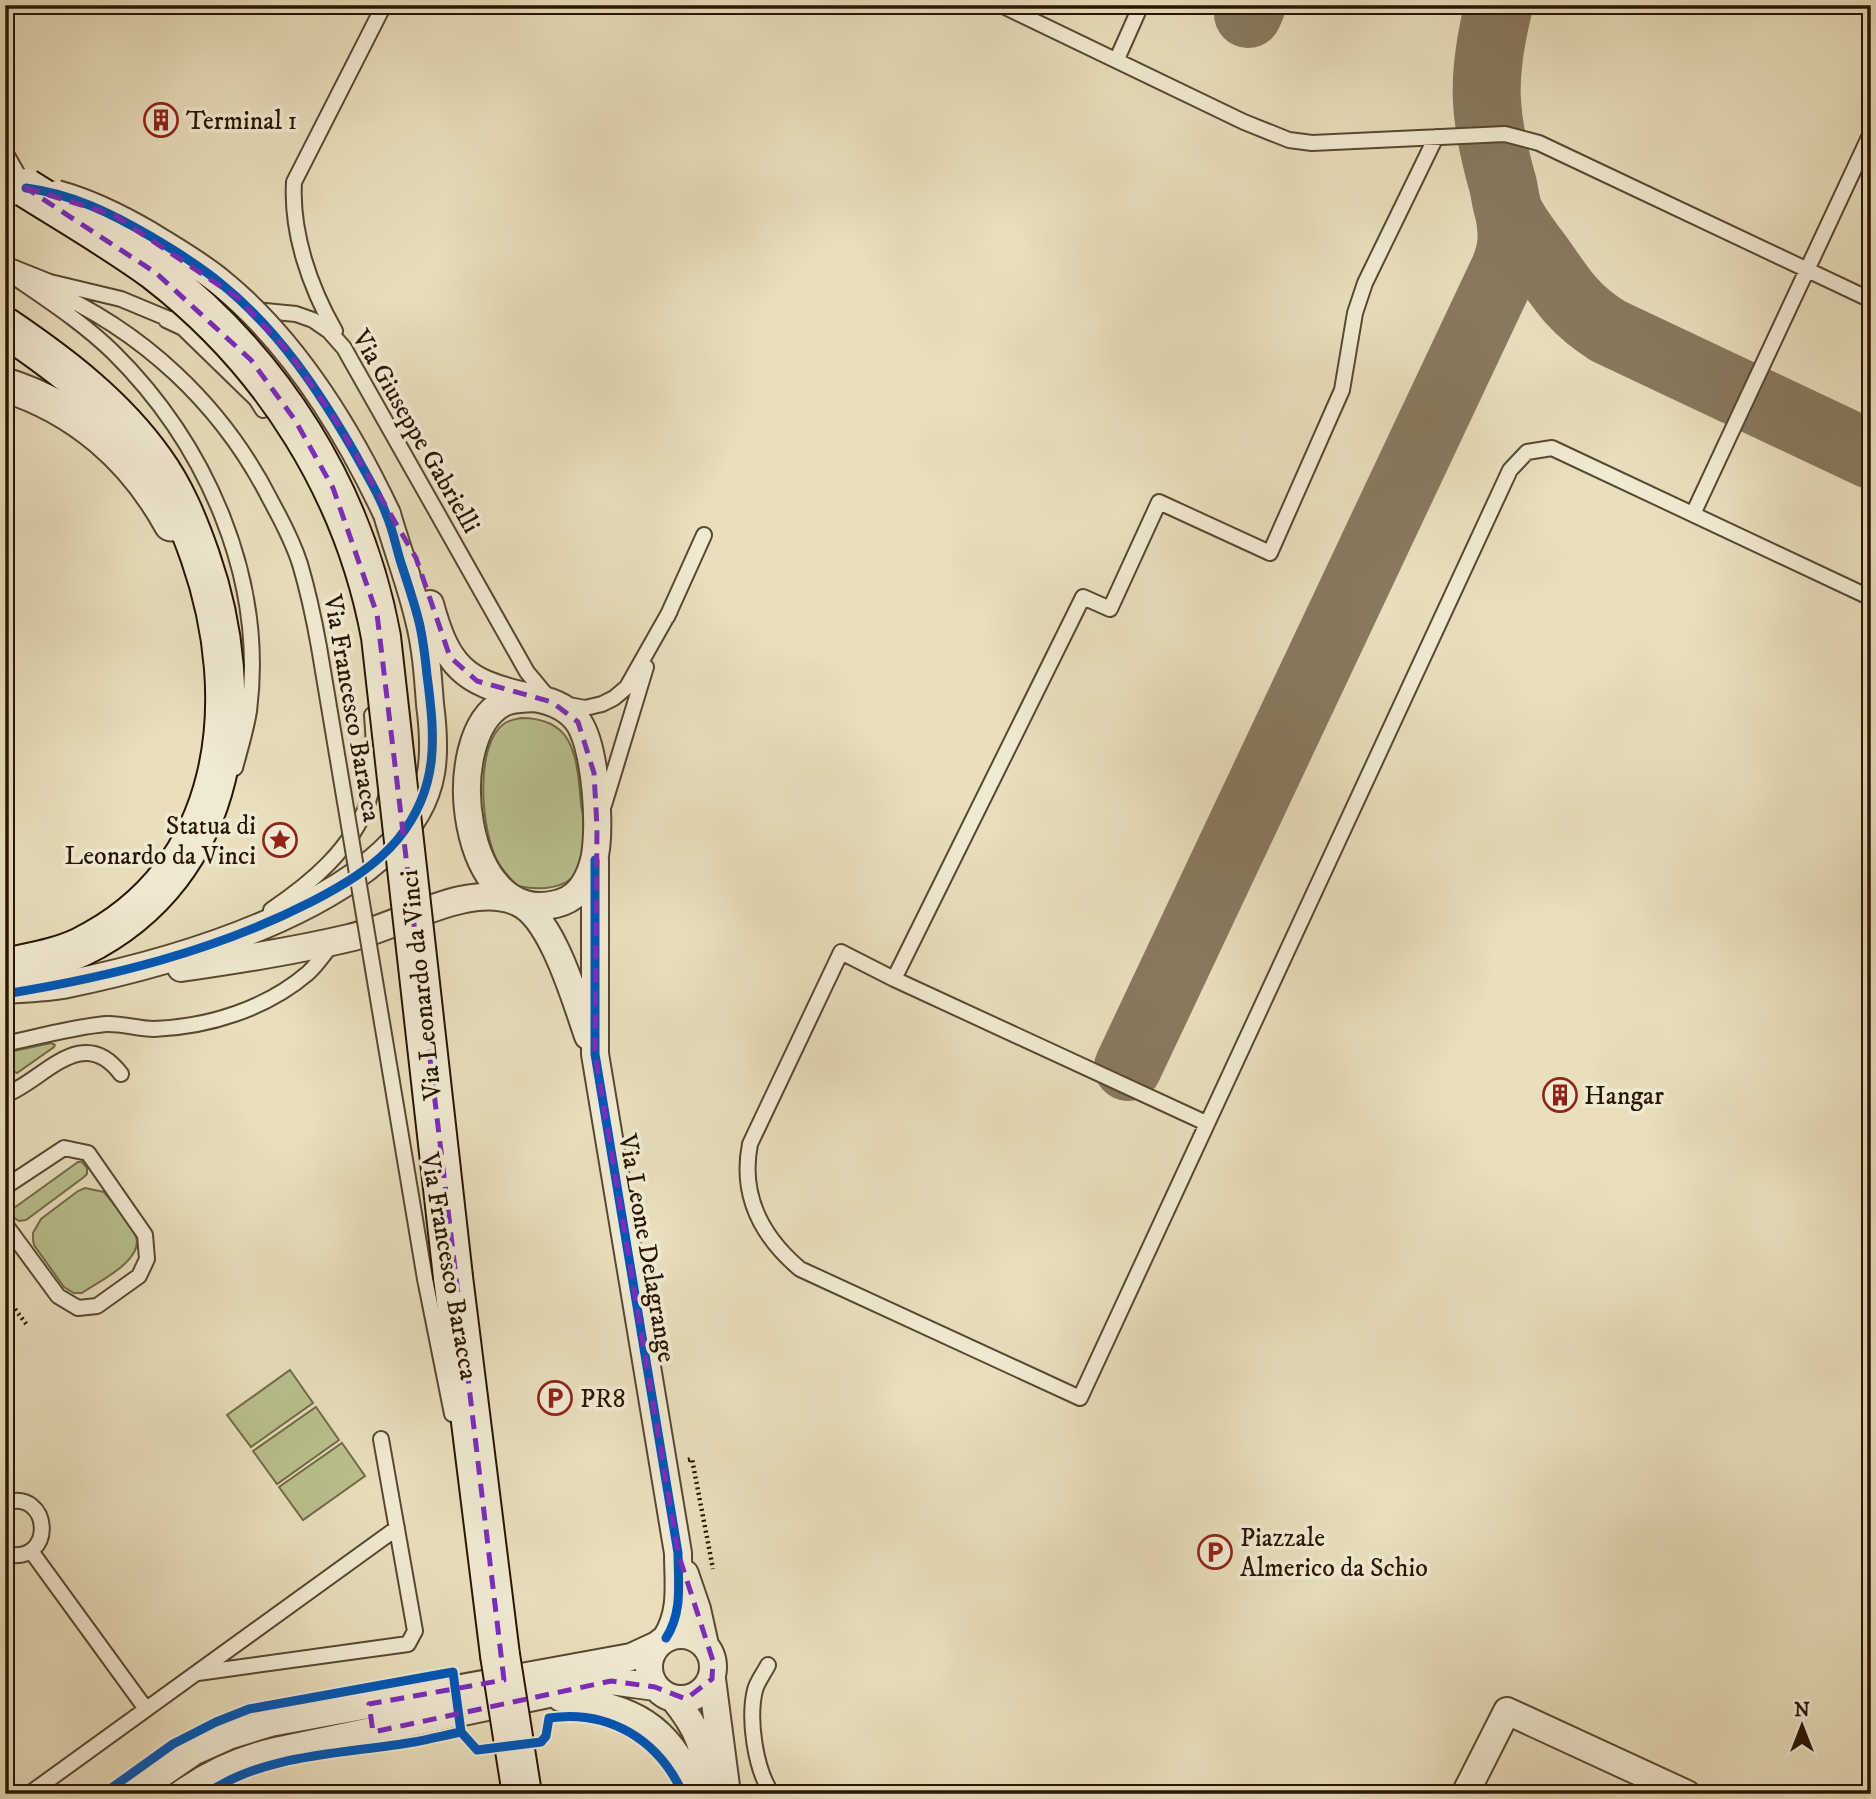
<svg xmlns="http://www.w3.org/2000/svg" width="1876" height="1799" font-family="'IM FELL DW Pica',serif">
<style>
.green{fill:#bac18e;stroke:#716c48;stroke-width:2}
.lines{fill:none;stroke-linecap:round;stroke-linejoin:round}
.taxiway{stroke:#887a5f;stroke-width:68}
.service-casing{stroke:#584830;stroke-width:18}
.minor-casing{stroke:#584830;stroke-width:30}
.tertiary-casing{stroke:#584830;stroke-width:37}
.secondary-casing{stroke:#281602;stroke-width:42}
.path{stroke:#281602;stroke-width:4.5;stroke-dasharray:2 3.5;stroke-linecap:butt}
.service{stroke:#f1ead3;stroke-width:14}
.minor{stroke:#f1ead3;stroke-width:26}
.tertiary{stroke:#f1ead3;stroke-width:33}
.secondary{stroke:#f1ead3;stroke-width:38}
.service-bridge-casing{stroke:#584830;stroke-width:18;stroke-linecap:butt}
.minor-bridge-casing{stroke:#584830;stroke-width:30;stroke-linecap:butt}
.secondary-bridge-casing{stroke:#281602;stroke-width:42;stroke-linecap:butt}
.service-bridge{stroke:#f1ead3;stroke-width:14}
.minor-bridge{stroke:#f1ead3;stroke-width:26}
.secondary-bridge{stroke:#f1ead3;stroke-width:38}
.cycleway-casing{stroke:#f1ead3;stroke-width:13}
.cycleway{stroke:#0057b8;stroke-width:9}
.marked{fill:none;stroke:#7b2cbf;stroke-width:5;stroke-dasharray:14 9;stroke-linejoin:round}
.labels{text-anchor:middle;stroke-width:7;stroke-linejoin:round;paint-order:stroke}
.poi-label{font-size:26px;fill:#281602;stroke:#f1ead3;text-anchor:start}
.street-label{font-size:26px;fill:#281602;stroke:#f1ead3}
</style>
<rect width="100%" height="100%" fill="#e9dfbc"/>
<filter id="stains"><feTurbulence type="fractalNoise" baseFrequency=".00286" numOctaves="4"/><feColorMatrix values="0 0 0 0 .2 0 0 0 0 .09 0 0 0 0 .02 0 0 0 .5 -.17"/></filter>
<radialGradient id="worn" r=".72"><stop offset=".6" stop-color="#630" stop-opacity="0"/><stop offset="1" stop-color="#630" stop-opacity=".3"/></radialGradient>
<path class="green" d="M 521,718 C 539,718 558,723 568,740 C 578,759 579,782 581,804 C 583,817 588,834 586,847 C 581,888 550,892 517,886 C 511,879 504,872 499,864 C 481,835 473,744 505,723 C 510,720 516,719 521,718 Z
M 51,1043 L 55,1045 L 54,1047 L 17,1073 L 8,1068 L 5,1062 L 9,1052 Z
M 78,1162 L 82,1162 L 87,1168 L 87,1174 L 84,1177 L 26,1220 L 19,1221 L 13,1217 L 14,1208 Z
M 85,1188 L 104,1192 C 113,1204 132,1224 136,1237 C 144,1260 98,1282 82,1293 L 74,1293 L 64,1287 L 34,1245 L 33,1240 L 33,1233 L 41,1219 L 78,1191 Z
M 290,1370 L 313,1403 L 251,1447 L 227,1415 Z
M 316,1407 L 339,1440 L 277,1484 L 253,1451 Z
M 342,1443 L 365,1476 L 303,1520 L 279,1487 Z"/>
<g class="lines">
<path class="taxiway" d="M 1499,5 C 1481,77 1483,115 1503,185 C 1505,194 1506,204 1509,212 C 1517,229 1531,246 1542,261 C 1564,293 1575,310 1608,331 L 1871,455
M 1248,14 L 1252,5
M 1128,1067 L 1504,270 C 1513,249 1513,234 1509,212"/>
<g class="service-casing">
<path id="service" d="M 1001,5 L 1244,122 L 1289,140 L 1312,143 L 1505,134 L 1539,143 L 1871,300
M 1117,59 L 1141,5
M 1436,137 L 1365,283 L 1355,313 L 1342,390 L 1270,553 L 1159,502 L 1110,609 L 1083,597 L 894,979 L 841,952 L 750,1144 C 740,1195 761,1236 800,1269 L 1080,1398 L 1510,470 L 1527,452 L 1552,448 L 1871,598
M 5,264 L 50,282 L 121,299 L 169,319 L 190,319 L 234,311 L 255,310 L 296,314 L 313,320 L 329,331 L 344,348 L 527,672 L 552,702 L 585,708 L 602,704 L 614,698 L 627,687 L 670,611
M 7,272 C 43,297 81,321 113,352 C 206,444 266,578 249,711 C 246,730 240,749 235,768
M 43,287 C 142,330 222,404 271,501 C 282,521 293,542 300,564 C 308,591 314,619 319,647
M 166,320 L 183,328 L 256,399 L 263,410
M 335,331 C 310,287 291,233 294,182 L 384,5
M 1693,514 L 1871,133
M 667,617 L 704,535
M 604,805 L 646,667
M 271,910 C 311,883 352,849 368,802 C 377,776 374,741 372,715
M 894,979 L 1206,1123
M 5,1044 C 38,1037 72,1027 106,1024 C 121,1023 138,1029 154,1029 C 208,1027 266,1009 308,973 C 317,965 324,954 332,944
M 5,1095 C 43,1081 82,1022 121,1074
M 5,1187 L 64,1148 L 88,1153 L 145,1235 L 147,1259 L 139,1276 L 97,1306 L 78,1308 L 58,1296 L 5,1224
M 425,1279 L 452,1414
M 5,1503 C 51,1487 57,1566 5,1554
M 31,1551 L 146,1709
M 768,1665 C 764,1673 757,1682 755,1690 C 748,1719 755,1769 772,1794
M 198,1673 L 408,1644 L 415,1631 L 381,1439
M 29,1794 L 397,1528"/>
</g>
<g class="minor-casing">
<path id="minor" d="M 430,604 C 447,666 463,682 525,696
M 534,698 C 552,701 569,708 579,723 C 596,749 602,834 593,864 C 587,884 577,899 556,904 C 461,928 440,736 503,703 C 513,698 523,699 534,698 Z
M 595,860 L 595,1054 L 678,1553 C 678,1583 683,1612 666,1638
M 181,968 C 237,960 294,951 349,938 C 398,927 468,881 517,902 C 552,916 576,1002 588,1036
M 5,990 C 24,989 44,988 63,985 C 171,963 409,900 431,773 C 435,750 433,727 430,704 C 428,677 426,647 419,620 C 411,585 397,549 387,514
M 685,1574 L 697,1609 L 705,1645
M649 1667a32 32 0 1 1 64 0a32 32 0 1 1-64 0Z
M 712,1679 L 727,1794
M 561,1698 C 629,1706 672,1725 695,1794
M 674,1699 C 700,1731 703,1746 709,1786
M 132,1794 L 193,1752 L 231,1735 L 270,1723 L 631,1657 L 657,1645
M 181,1794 C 210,1773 241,1759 276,1751 L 611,1681 L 655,1687
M 1465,1794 L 1507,1711 L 1687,1794"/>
</g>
<g class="tertiary-casing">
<path id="tertiary" d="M 5,385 C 78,408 134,457 171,524"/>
</g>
<g class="secondary-casing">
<path id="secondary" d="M 5,327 C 61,365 115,406 154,461 C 175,490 188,522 200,556 C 250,699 233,872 81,947 C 58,958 31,962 5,968
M 453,1277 L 500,1655"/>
</g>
<path class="path" d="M 5,1296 L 27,1325
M 688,1460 L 692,1459 L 713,1569"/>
<use href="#service" class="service"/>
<use href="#minor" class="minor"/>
<use href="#tertiary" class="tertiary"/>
<use href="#secondary" class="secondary"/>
<g class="service-bridge-casing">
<path id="service-bridge" d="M 5,152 L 25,187
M 319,647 L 425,1279"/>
</g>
<g class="minor-bridge-casing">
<path id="minor-bridge" d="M 57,194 C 90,203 120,218 149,235 C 173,250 198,264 220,282 C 294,342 347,429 387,514"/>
</g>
<g class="secondary-bridge-casing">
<path id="secondary-bridge" d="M 26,188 C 69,215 114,241 155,271 C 273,362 354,491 381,637 L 453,1277
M 500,1655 L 522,1794"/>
</g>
<use href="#service-bridge" class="service-bridge"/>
<use href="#minor-bridge" class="minor-bridge"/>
<use href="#secondary-bridge" class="secondary-bridge"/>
<g class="cycleway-casing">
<path id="cycleway" d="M 595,860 L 595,1054 L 678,1553 C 678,1583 683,1612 666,1638
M 5,994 C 110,977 215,951 311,902 C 342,886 375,867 398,839 C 440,787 435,737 427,675 C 425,656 423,636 418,618 C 413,599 407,581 401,563 C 396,547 393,530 386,514 C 379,494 367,476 357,457 C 320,392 278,329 219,282 C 198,265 174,250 150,236 C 111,213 72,194 26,188
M 103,1794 L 173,1744 L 216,1722 L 249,1709 L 453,1672 L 461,1732 L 477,1750 L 541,1742 L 546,1736 L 549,1718 C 609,1709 659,1740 683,1794
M 206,1794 C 265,1753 346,1754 414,1742 C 430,1739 446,1735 461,1732"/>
</g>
<use href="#cycleway" class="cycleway"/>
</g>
<path class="marked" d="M 26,188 L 114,215 L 238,298 L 288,351 L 337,422 L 416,558 L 450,657 L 477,681 L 552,702 L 578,722 L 594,773 L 597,827 L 595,1054 L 678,1553 L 713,1661 L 712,1679 L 686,1699 L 655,1687 L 611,1681 L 373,1732 L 369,1704 L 504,1680 L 377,614 L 333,488 L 295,420 L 251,360 L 156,273 Z"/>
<defs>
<g id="building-ring" transform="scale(1.75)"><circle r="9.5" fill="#f1ead3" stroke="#8f2418" stroke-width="1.5"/><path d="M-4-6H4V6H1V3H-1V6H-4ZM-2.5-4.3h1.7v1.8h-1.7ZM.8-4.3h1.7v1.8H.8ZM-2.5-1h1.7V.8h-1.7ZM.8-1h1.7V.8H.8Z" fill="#8f2418"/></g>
<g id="sight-ring" transform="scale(1.75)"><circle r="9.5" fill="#f1ead3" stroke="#8f2418" stroke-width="1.5"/><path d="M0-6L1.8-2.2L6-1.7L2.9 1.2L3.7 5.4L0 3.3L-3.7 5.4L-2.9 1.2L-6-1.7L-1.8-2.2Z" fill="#8f2418"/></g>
<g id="parking-ring" transform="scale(1.75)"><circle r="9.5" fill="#f1ead3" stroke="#8f2418" stroke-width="1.5"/><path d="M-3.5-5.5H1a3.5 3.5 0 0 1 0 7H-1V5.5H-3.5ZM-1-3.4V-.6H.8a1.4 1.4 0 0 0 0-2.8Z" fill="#8f2418"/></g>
</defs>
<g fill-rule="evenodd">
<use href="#building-ring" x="161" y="120"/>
<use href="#sight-ring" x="280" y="840"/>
<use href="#building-ring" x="1560" y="1095"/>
<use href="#parking-ring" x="555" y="1398"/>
<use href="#parking-ring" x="1215" y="1552"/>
</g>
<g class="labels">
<g class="poi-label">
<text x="186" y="129">Terminal 1</text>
<text x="256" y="834" text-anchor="end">Statua di<tspan x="256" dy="30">Leonardo da Vinci</tspan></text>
<text x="1584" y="1104">Hangar</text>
<text x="580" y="1407">PR8</text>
<text x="1240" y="1546">Piazzale<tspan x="1240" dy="30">Almerico da Schio</tspan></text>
</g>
<g class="street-label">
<text transform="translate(417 431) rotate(60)" y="9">Via Giuseppe Gabrielli</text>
<text transform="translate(353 708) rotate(80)" y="9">Via Francesco Baracca</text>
<text transform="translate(420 985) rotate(-96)" y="9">Via Leonardo da Vinci</text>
<text transform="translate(648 1248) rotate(80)" y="9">Via Leone Delagrange</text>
<text transform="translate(450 1266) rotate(80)" y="9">Via Francesco Baracca</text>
</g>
</g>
<rect width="1876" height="1799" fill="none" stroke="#e9dfbc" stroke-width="28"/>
<rect x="7" y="7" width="1862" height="1785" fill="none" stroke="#281602" stroke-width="3.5"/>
<rect x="14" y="14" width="1848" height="1771" fill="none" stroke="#281602" stroke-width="2"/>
<g transform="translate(1802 1726)" stroke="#f1ead3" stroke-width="5" paint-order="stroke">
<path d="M0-5L12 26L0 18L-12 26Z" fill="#281602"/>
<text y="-10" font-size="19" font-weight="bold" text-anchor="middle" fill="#281602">N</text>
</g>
<rect width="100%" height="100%" filter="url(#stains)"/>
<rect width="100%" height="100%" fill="url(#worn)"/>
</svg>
